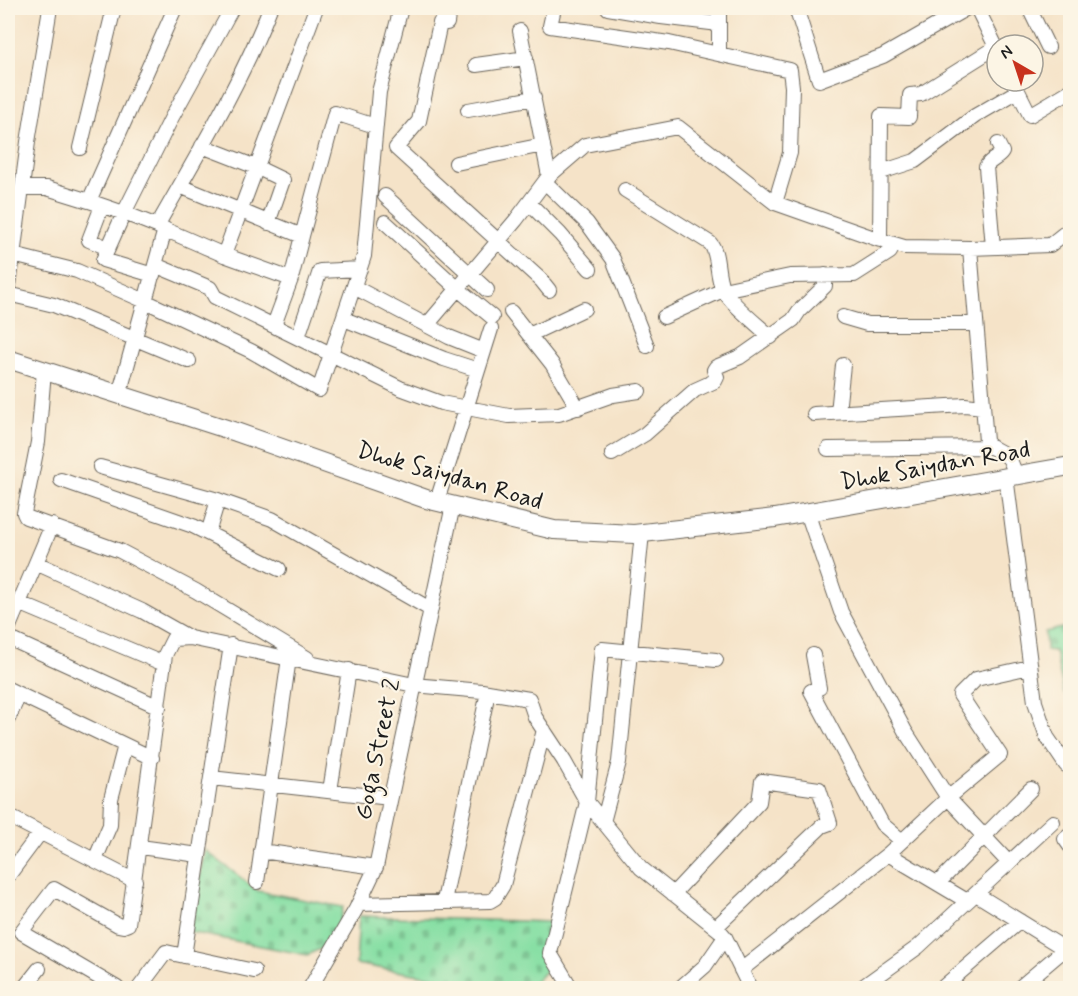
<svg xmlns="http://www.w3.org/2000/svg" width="1078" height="996" font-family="Mynerve,sans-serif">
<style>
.cemetery{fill:url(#cemetery-stones);stroke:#527e60;stroke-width:1.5}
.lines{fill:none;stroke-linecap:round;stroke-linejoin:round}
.minor-casing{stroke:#686258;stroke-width:16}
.major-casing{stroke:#686258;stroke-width:20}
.minor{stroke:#fff;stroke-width:14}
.major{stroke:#fff;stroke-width:18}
.labels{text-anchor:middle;stroke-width:4.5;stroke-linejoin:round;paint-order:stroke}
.street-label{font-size:24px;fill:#1c1c1c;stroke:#fcf5e5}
</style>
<defs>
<pattern id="cemetery-stones" width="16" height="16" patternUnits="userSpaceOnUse" patternTransform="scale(1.5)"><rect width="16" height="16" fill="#87dfa4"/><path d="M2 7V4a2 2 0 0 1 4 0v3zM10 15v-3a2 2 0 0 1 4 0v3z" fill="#74bf8d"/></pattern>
</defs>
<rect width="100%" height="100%" fill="#fcf5e5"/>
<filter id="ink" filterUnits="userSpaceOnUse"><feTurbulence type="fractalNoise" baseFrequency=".0167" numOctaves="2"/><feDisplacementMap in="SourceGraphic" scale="12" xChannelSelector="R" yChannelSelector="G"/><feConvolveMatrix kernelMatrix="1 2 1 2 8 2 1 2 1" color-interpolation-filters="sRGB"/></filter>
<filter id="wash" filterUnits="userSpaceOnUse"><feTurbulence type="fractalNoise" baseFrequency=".008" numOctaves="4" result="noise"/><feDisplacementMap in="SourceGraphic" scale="24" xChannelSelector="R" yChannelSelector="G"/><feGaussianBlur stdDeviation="1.35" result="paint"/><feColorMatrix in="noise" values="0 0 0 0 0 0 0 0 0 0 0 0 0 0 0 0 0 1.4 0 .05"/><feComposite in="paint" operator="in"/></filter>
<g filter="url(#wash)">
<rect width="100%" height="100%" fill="#f5e3c8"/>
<path class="cemetery" d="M 1070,626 L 1070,693 L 1064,694 L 1055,651 L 1046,650 L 1045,632 Z
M 205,850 L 258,891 L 343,907 L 336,942 L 307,955 L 189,932 Z
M 359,916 L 551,922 L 550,966 L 530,988 L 497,988 L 356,964 Z"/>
</g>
<g filter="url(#ink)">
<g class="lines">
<g class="minor-casing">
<path id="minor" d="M 449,8 L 447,23 L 440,23 L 419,121 L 396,148 L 541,280 L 549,290
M 554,8 L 550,26 L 669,43 L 790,70 L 792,87 L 790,153 L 775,203
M 608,8 L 661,17 L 662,10
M 796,8 L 819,80 L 883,56 L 967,8
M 1029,8 L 1048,47
M 661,17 L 719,24 L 719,54
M 719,24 L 719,8
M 520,31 L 549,176
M 476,65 L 526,58
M 1018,91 L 1030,115 L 1070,91
M 468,110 L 534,98
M 202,146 L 256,167 L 283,180 L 268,223
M 80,148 L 114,8
M 456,163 L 543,145
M 881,172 L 915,161 L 975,116 L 1018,91 L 1013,81
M 545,182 L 587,223 L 613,259 L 647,346
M 180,186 L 302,236 L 335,113 L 375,126
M 22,188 L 47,188 L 89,201 L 175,8
M 625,190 L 710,243 C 719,253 716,274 722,287 C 729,303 758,325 771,337
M 385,196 L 487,290
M 89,201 L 124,213 L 172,117 L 232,8
M 529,203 L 560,234 L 590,269
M 102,206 L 89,240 L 108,248
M 385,222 L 458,289 L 492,317
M 157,226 L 224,255 L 316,8
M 887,242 L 904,247 L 970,248 L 1050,245 L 1070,229
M 993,247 L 986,167 C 990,159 998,159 1002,152 L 998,144
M 970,248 L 986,441 C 991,451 1004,450 1010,460 C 1012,464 1014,470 1015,475
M 13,255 L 77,271 L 145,301 L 251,351 L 319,390 L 364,256 L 379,92 L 401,8
M 224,255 L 291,279 L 302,236
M 155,265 L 210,288 L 215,297 L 400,388 L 441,403 L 509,416 L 559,414 L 613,395 L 639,391
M 153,275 L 103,260 L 124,213 L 157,226 C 197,155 241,83 270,8
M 354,287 L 449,337 L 484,351
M 8,294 L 28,142 L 50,8
M 8,294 L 54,305 L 189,361
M 511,312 L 552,364 L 578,408
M 664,317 L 723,290 L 790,276 L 854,275 L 890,252 L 894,244
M 843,317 L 867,324 L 976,324
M 344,319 L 444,359 L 478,370
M 274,325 L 291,279
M 427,325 L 516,220 L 549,176 L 585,145 L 678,127 L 775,203 L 880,240 L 881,116 L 909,117 L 910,95 L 921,94 L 996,47 L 977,8
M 529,335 L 584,309
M 298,337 L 320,271 L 360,269
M 44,371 L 38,442 L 24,513 L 26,517 L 120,551 L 196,591 L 307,658
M 119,395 L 165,229
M 838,412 L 843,365
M 814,414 L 965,405 L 983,407
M 828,449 L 990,447
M 612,454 L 645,434 L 695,390 L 715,381 L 717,377 L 714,370 L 716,367 L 740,357 L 793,320 L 799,311 L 825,286 L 825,275
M 100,467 L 218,500 L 272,519 L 430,609
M 1006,476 L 1035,702 L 1047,737 L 1066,765 L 1070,762
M 61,480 L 193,526 L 279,569
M 437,501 L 491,329
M 807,512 L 841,612 L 905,731 L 948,798 L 1009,863
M 208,533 L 218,500
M 36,563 L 142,611 L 190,638
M 19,603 L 164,664
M 8,629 L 52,525
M 8,638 L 159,707
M 813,655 L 819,688 L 811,691 L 882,824 L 902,841
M 716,660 L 602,649 L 587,802 L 641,868 L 719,930 L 725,937 L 750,988
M 8,689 L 152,758
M 8,719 L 19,695
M 211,778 L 390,798
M 330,791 L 349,670
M 8,816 L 135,881
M 603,822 L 619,762 L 642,533
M 1070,835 L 1065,839 L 1070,846
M 140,847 L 199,855
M 261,851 L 376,867
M 888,854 L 967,901
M 95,860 L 110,825 L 111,799 L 125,745
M 8,876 L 40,833
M 257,882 L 289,658
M 938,883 L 1031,789
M 673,894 L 759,802 L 762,781 L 819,789 L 830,823 L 822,826 L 716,927
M 976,894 L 1065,949
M 444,901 L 488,692
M 358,904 L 490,901 L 495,898 L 503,885 L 544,730
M 184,956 L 231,645
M 741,970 L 888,854 L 948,798 L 1000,755 L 960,695 L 976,679 L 1030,667
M 24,988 L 39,969
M 117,988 L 21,932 L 54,889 L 118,925 L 123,926 L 128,924 L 165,655 L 173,639 L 190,638 L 414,685 L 482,691 L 529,699 L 535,717 L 564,761 L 587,802 L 550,953 L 571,988
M 139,988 L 166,952 L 254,971
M 310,988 L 356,909 L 376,867 L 453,505
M 680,988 L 705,966 L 725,937
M 861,988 L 918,947 L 1053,822
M 942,988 L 1020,921
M 1019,988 L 1065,949 L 1070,953"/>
</g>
<g class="major-casing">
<path id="major" d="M 8,359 L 236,432 L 426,499 L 554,530 L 634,534 L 775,518 L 1070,466"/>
</g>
<use href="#minor" class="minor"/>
<use href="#major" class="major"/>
</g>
</g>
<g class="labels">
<g class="street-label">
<text transform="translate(935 465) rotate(-10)" y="8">Dhok Saiydan Road</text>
<text transform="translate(450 475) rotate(16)" y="8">Dhok Saiydan Road</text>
<text transform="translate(377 749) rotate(-78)" y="8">Goga Street 2</text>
</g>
</g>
<rect width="1078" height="996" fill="none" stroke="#fcf5e5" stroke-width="30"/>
<g transform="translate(1015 63) rotate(321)"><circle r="28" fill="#fcf5e5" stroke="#a29e95" stroke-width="1.5"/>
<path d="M0-4.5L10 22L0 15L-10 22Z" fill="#c8321e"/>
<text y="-9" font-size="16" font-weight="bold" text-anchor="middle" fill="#1c1c1c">N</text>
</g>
</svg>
